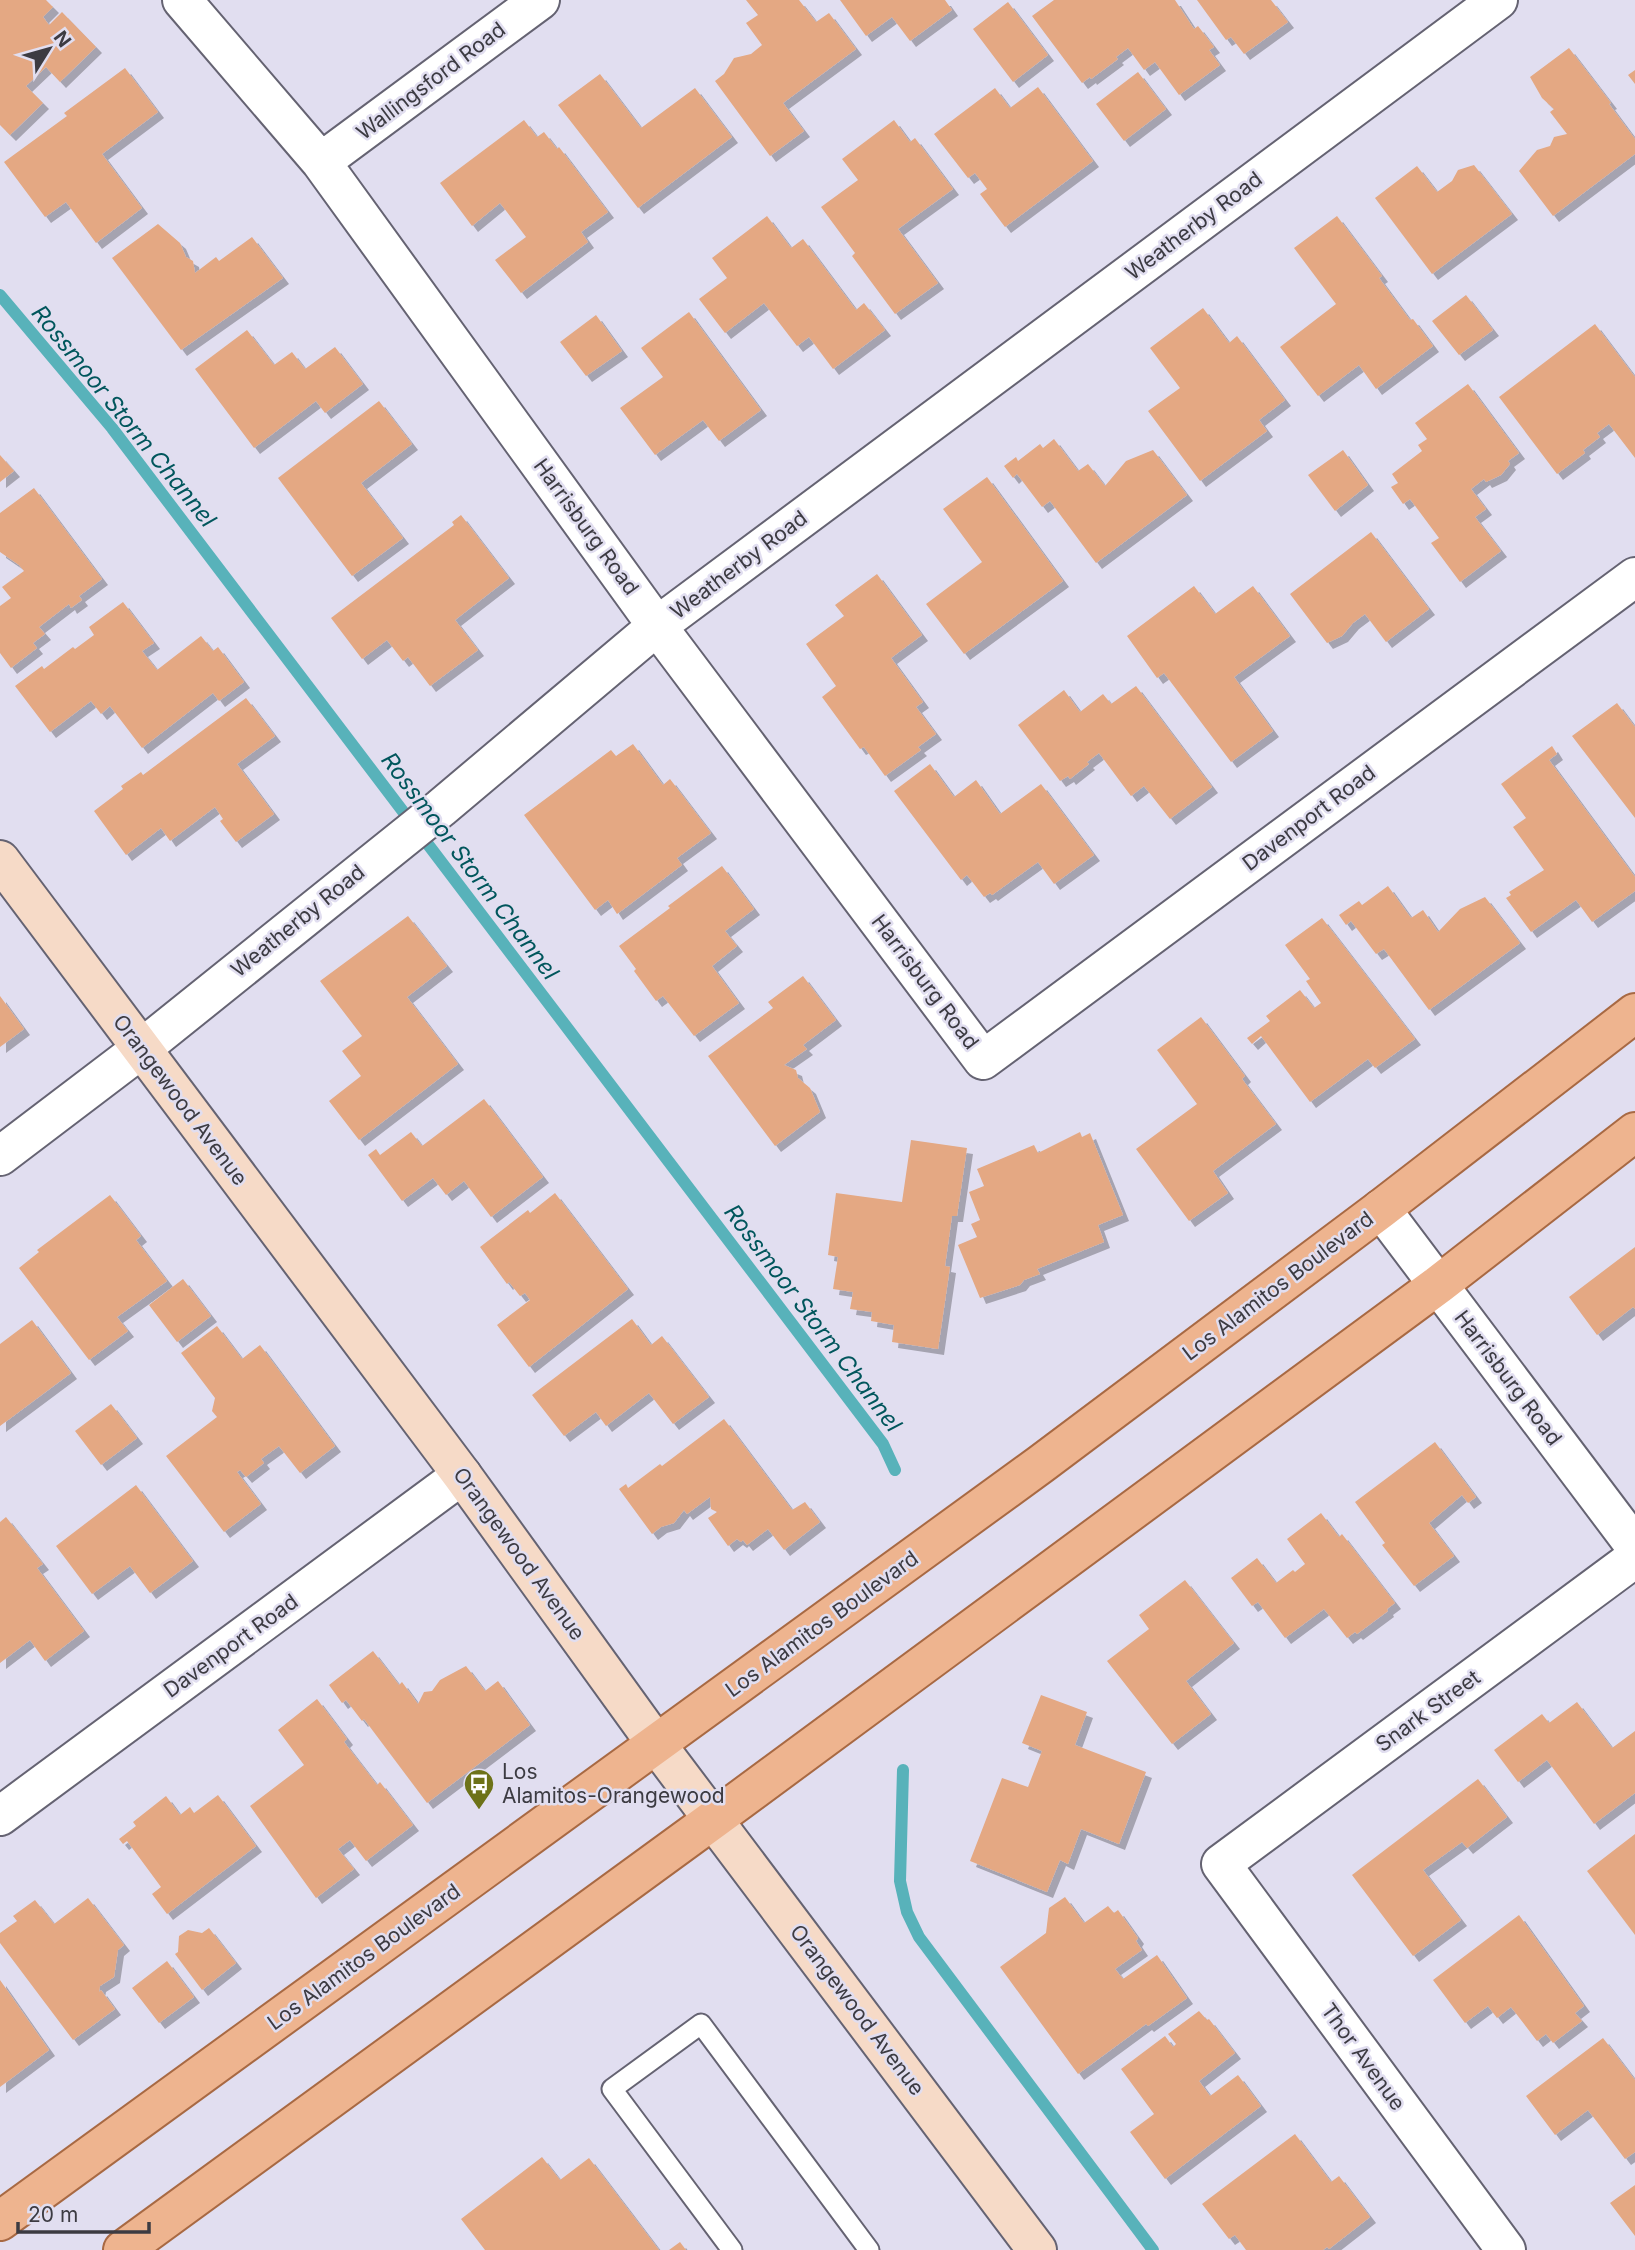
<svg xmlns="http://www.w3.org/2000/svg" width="1635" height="2250" font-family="Inter,sans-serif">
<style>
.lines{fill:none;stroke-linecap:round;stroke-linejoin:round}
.stream{stroke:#58b2ba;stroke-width:12}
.building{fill:#e4a883;filter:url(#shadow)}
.lane-casing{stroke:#656372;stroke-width:23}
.street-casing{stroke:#656372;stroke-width:42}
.secondary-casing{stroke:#656372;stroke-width:42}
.primary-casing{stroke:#a86943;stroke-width:42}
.lane{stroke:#fff;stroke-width:19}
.street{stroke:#fff;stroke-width:38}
.secondary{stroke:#f6dac7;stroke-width:38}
.primary{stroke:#eeb48f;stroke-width:38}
.labels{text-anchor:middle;stroke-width:5;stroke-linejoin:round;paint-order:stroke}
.street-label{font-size:21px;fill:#3c3b42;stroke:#e1def0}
.poi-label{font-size:21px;fill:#3c3b42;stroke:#e1def0;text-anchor:start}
.water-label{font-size:23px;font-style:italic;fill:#01565c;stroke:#e1def0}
</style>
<defs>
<filter id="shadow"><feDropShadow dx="6" dy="6" stdDeviation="0" flood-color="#0004"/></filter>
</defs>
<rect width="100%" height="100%" fill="#e1def0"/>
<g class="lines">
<path class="stream" d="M 0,295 L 112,428 L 883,1444 L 895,1470
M 903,1770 L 900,1881 L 907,1912 L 919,1937 L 1153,2250"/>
</g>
<path class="building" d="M 0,0 L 46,0 L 53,7 L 43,17 L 49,25 L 62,12 L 96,47 L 60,82 L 46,67 L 26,86 L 43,103 L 10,135 L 0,125 Z
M 746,0 L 799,0 L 816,22 L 829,13 L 856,49 L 783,103 L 804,131 L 770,156 L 715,81 L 724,74 L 734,58 L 751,54 L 762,45 L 746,23 L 758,15 Z
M 840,0 L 945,0 L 952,10 L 910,41 L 892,17 L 866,36 Z
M 1054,0 L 1175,0 L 1194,29 L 1198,26 L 1214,47 L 1209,50 L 1220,65 L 1179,95 L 1155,62 L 1144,70 L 1128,48 L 1116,57 L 1118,59 L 1091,79 L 1090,77 L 1082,83 L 1032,16 Z
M 1197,0 L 1271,0 L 1288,22 L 1244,54 L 1231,37 L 1226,40 Z
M 1008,2 L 1048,55 L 1013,82 L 973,29 Z
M 1569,48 L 1611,103 L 1609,104 L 1635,139 L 1635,154 L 1553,216 L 1519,171 L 1537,150 L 1550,146 L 1554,137 L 1567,134 L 1550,112 L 1554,109 L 1542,98 L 1530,77 Z
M 125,68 L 158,112 L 102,154 L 142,208 L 96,243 L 66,202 L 45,217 L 4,162 L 67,116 L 64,113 Z
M 1635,70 L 1635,84 L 1628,75 Z
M 1138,72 L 1166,109 L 1124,141 L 1096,104 Z
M 600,74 L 641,128 L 695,88 L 732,137 L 638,208 L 558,105 Z
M 1038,87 L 1093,161 L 1005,227 L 980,194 L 987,189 L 975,173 L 968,178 L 934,134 L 995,88 L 1010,108 Z
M 524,120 L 537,137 L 544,132 L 557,149 L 559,147 L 608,212 L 581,232 L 588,242 L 521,293 L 495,260 L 526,237 L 500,203 L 472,226 L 440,183 Z
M 894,120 L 910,142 L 915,138 L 953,189 L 898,229 L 938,283 L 895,314 L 852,256 L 855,253 L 821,207 L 858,180 L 842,159 Z
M 1474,165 L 1512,214 L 1432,274 L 1375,198 L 1417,166 L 1437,192 L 1452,181 L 1458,170 Z
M 767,216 L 791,248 L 803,239 L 856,310 L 864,303 L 885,330 L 833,369 L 809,337 L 797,346 L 764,303 L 725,333 L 699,299 L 727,278 L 712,258 Z
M 1337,216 L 1382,276 L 1379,278 L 1410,320 L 1413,319 L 1433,346 L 1376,389 L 1359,365 L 1318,396 L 1280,347 L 1336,304 L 1294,248 Z
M 158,224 L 180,243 L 186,257 L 193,261 L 195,273 L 216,257 L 219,261 L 252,237 L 283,278 L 181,350 L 112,258 Z
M 1466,295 L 1493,330 L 1459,355 L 1432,321 Z
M 1203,308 L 1229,343 L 1237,336 L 1285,400 L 1259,420 L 1267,431 L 1200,481 L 1148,411 L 1180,388 L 1150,348 Z
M 689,312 L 761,410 L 719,441 L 703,420 L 655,455 L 620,408 L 663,377 L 641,348 Z
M 596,315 L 622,351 L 586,376 L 560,342 Z
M 1595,324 L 1635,377 L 1635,458 L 1609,424 L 1597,433 L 1600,437 L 1583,450 L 1585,453 L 1557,474 L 1499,397 Z
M 247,330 L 274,365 L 292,352 L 305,369 L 335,347 L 363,384 L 325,413 L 316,401 L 254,448 L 195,369 Z
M 1468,384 L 1519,453 L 1508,461 L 1510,464 L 1501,475 L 1486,482 L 1484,479 L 1471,489 L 1486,509 L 1475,517 L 1501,551 L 1460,582 L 1431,543 L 1439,538 L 1410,499 L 1403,504 L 1391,487 L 1398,483 L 1392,474 L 1422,451 L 1418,445 L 1427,439 L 1415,423 Z
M 379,401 L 412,444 L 361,483 L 403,538 L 352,576 L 278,478 Z
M 1054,439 L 1078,471 L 1088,464 L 1105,486 L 1126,461 L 1153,450 L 1187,495 L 1096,563 L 1050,501 L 1042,507 L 1017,474 L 1013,478 L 1004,466 L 1016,457 L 1018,461 L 1040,444 L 1043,448 Z
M 1343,450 L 1368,485 L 1335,511 L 1308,475 Z
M 0,455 L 14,471 L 0,482 Z
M 987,477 L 1063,581 L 964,654 L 926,604 L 982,562 L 943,509 Z
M 34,488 L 102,579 L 79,596 L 82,600 L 71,608 L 69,604 L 39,627 L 45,634 L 33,643 L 37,648 L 11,668 L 0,653 L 0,606 L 11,598 L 2,587 L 24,571 L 19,565 L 0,552 L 0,513 Z
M 461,515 L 509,578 L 455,620 L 478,650 L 430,686 L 408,657 L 403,661 L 387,640 L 362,659 L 331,618 L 454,525 L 452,522 Z
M 1371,532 L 1429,609 L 1386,642 L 1365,614 L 1353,623 L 1342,636 L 1327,643 L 1290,594 Z
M 877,574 L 922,635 L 891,658 L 923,702 L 916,707 L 936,734 L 918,747 L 921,750 L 885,776 L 864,747 L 860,749 L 822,697 L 836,686 L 806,644 L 844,616 L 835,605 Z
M 1194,586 L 1215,614 L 1253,586 L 1290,636 L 1234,677 L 1273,731 L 1231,762 L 1164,673 L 1157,678 L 1127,636 Z
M 123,602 L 154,643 L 142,651 L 157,670 L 201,636 L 213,651 L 218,647 L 244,682 L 219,701 L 213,693 L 142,748 L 110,706 L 101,714 L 91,701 L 50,732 L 15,686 L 42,666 L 44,669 L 73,647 L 75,649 L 94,635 L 89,627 Z
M 1136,686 L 1212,787 L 1170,819 L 1144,786 L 1131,796 L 1099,753 L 1087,762 L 1089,764 L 1070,779 L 1068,776 L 1060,781 L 1018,725 L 1064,690 L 1080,712 L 1103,694 L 1111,704 Z
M 246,698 L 275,736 L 237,764 L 274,814 L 236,842 L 220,821 L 223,819 L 215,807 L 170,841 L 161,828 L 126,855 L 94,811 L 123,789 L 121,786 L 141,772 L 143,775 Z
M 1617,703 L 1635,727 L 1635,818 L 1572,736 Z
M 633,744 L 663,785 L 670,779 L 711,833 L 677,858 L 682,865 L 617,914 L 608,900 L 595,910 L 524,815 L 611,750 L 616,756 Z
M 1552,746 L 1557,754 L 1549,760 L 1635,877 L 1635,891 L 1592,922 L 1576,900 L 1531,932 L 1506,898 L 1511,895 L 1509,892 L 1544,870 L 1513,827 L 1526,818 L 1501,784 Z
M 930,764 L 954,797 L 976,780 L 1000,814 L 1041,784 L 1094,855 L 1054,884 L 1038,862 L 992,895 L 990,893 L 984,897 L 967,875 L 961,880 L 894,791 Z
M 722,866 L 754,909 L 725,931 L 737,946 L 712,966 L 739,1003 L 694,1036 L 663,996 L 656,1001 L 634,971 L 636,969 L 619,946 L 670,908 L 668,906 Z
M 1388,886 L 1411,918 L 1423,910 L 1438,932 L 1460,909 L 1485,897 L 1520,943 L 1429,1010 L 1384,949 L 1376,954 L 1351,921 L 1346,925 L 1339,915 L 1359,901 L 1362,905 Z
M 408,916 L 447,966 L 407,997 L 458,1064 L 359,1140 L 329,1101 L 361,1076 L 342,1051 L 362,1036 L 320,981 Z
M 1322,918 L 1415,1039 L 1375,1068 L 1368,1059 L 1310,1102 L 1261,1036 L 1252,1044 L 1247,1038 L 1270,1021 L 1266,1016 L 1300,990 L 1314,1008 L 1321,1003 L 1306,981 L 1310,979 L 1285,945 Z
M 803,976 L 836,1020 L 803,1045 L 807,1049 L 784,1065 L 796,1070 L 798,1078 L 810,1088 L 820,1112 L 775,1146 L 708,1056 L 773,1008 L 768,1002 Z
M 0,996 L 24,1029 L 0,1047 Z
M 1201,1017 L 1245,1076 L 1242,1079 L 1276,1124 L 1213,1171 L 1228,1193 L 1189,1221 L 1136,1149 L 1197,1104 L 1157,1050 Z
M 484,1099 L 543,1177 L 491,1217 L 464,1181 L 446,1195 L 433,1178 L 402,1201 L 368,1155 L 376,1149 L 380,1155 L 411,1132 L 422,1146 Z
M 1080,1132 L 1082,1137 L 1090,1133 L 1123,1215 L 1098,1225 L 1104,1242 L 1037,1269 L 1040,1274 L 1024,1280 L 1020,1285 L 980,1298 L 958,1245 L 977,1237 L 971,1224 L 980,1220 L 969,1192 L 984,1186 L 977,1169 L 1034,1145 L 1038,1153 Z
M 911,1140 L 967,1148 L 957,1216 L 952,1216 L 945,1266 L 950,1267 L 938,1349 L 892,1342 L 894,1325 L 871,1321 L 872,1312 L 850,1309 L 853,1292 L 833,1289 L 838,1257 L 828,1255 L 836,1193 L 902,1202 Z
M 555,1193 L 628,1289 L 529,1367 L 497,1325 L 530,1300 L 525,1293 L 520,1296 L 509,1282 L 507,1284 L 480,1247 L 528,1210 L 530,1213 Z
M 110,1195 L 141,1236 L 136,1240 L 167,1281 L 117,1317 L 128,1331 L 89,1360 L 19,1268 L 39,1252 L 37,1250 Z
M 1635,1247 L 1635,1309 L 1633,1307 L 1597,1335 L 1569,1297 Z
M 183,1279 L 211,1316 L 177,1342 L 149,1305 Z
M 632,1319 L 651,1345 L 662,1336 L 709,1397 L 673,1424 L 649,1393 L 606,1426 L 596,1412 L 564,1436 L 532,1395 Z
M 32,1320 L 71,1373 L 0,1426 L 0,1344 Z
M 217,1326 L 242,1359 L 260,1345 L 335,1446 L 300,1473 L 279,1446 L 261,1459 L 264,1463 L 246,1477 L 240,1470 L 237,1472 L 261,1504 L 224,1532 L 166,1456 L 217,1417 L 212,1411 L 215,1398 L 181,1353 Z
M 111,1404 L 137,1438 L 101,1465 L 75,1431 Z
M 724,1419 L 792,1510 L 805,1502 L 820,1522 L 784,1550 L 768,1529 L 747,1545 L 743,1540 L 741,1542 L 737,1539 L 728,1546 L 708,1518 L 717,1512 L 711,1509 L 710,1497 L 687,1514 L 684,1510 L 674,1523 L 661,1527 L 652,1534 L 619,1489 L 626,1484 L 628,1488 L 660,1464 L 662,1466 Z
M 1435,1442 L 1476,1497 L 1468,1503 L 1462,1495 L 1429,1523 L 1454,1556 L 1414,1586 L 1382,1545 L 1385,1543 L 1355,1502 Z
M 136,1485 L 193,1561 L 150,1593 L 130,1566 L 92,1594 L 56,1546 Z
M 1321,1513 L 1339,1537 L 1342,1534 L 1395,1603 L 1387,1609 L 1388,1611 L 1357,1634 L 1355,1632 L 1347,1638 L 1324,1609 L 1285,1638 L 1258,1602 L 1252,1606 L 1231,1578 L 1257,1558 L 1276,1583 L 1293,1570 L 1295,1572 L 1305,1564 L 1287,1539 Z
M 6,1517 L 43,1564 L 37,1568 L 84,1631 L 45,1661 L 30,1640 L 0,1663 L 0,1522 Z
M 1185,1580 L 1234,1643 L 1186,1681 L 1211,1714 L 1172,1744 L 1107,1661 L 1149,1629 L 1139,1615 Z
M 373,1651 L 399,1685 L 402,1682 L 418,1704 L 424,1692 L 432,1691 L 440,1680 L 466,1666 L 485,1691 L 498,1681 L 530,1725 L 427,1803 L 364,1719 L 362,1721 L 346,1700 L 342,1703 L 329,1685 Z
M 1041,1695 L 1087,1712 L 1075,1745 L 1146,1772 L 1119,1844 L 1081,1829 L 1068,1864 L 1060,1860 L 1047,1892 L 970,1861 L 1002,1778 L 1028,1787 L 1042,1751 L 1022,1743 Z
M 317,1699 L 347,1739 L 344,1742 L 377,1785 L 380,1782 L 413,1825 L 366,1861 L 350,1840 L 338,1849 L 354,1869 L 316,1898 L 250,1806 L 304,1765 L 278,1730 Z
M 1577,1702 L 1612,1748 L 1635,1731 L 1635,1793 L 1594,1824 L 1547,1760 L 1518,1782 L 1494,1750 L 1542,1714 L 1549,1723 Z
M 1478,1779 L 1507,1817 L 1467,1848 L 1462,1842 L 1423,1870 L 1461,1920 L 1413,1956 L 1352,1875 Z
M 218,1795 L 256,1846 L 167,1914 L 152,1894 L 161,1887 L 127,1841 L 123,1844 L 119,1839 L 136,1826 L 133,1822 L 166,1796 L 180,1815 L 190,1807 L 194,1813 Z
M 1635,1834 L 1635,1935 L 1587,1871 Z
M 1065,1897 L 1084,1923 L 1108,1906 L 1114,1913 L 1118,1910 L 1138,1938 L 1136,1941 L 1142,1950 L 1115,1969 L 1123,1979 L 1157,1955 L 1187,1998 L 1148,2026 L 1146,2024 L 1078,2074 L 1000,1967 L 1046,1933 L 1049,1908 Z
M 88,1898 L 124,1945 L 118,1950 L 114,1977 L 100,1986 L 99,1992 L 101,1990 L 115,2009 L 73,2040 L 0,1943 L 0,1933 L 17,1921 L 13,1916 L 35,1900 L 54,1924 Z
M 1519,1915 L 1584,2006 L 1575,2013 L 1582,2021 L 1553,2043 L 1546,2034 L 1537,2041 L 1511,2007 L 1497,2018 L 1488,2006 L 1465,2023 L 1433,1980 Z
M 209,1928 L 236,1963 L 202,1990 L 175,1954 L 178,1952 L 179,1936 L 188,1930 L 202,1933 Z
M 167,1961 L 194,1997 L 159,2023 L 132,1988 Z
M 0,1980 L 49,2050 L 0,2087 Z
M 1199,2011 L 1207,2020 L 1209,2019 L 1235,2053 L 1199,2081 L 1210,2096 L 1238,2075 L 1261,2106 L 1165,2179 L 1130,2132 L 1154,2114 L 1121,2069 L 1165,2036 L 1173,2047 L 1176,2044 L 1168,2034 Z
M 1603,2038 L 1635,2080 L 1635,2152 L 1625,2159 L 1588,2110 L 1555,2135 L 1526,2096 Z
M 1295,2134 L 1331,2182 L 1339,2176 L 1370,2217 L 1329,2249 L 1327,2247 L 1323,2250 L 1246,2250 L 1235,2235 L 1229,2239 L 1202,2204 Z
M 542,2157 L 560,2180 L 589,2158 L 659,2250 L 485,2250 L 461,2219 Z
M 1635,2185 L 1635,2236 L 1610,2203 Z
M 680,2242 L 686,2250 L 669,2250 Z"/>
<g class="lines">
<g class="lane-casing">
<path id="lane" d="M 732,2250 L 612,2089 L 701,2024 L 869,2250"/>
</g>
<g class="street-casing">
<path id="street" d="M 182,0 L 321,162 L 657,626 L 983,1060 L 1635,577
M 321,162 L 540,0
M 0,1156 L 141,1049 L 441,808 L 657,626 L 1498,0
M 1381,1209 L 1635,1546
M 0,1816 L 462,1475
M 1506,2250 L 1221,1864 L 1635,1558"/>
</g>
<g class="secondary-casing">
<path id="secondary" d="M 0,860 L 462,1475 L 657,1745 L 1037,2250"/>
</g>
<g class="primary-casing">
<path id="primary" d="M 0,2221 L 1041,1464 L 1381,1209 L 1635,1013
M 123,2250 L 714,1819 L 1438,1285 L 1635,1132"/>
</g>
<use href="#lane" class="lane"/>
<use href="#street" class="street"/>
<use href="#secondary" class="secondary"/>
<use href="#primary" class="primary"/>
</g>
<defs>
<g id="bus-pin" transform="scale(1.575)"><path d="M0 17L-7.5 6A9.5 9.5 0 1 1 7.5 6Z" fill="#6d7218" stroke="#e1def0"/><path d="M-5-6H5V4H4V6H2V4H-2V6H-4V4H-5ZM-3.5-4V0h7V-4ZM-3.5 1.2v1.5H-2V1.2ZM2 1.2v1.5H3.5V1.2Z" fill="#fff"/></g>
</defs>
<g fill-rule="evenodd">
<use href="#bus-pin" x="479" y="1784"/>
</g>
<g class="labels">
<g class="street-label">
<text transform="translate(431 81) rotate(-37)" y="7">Wallingsford Road</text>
<text transform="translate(1194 226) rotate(-37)" y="7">Weatherby Road</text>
<text transform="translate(586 527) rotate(54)" y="7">Harrisburg Road</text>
<text transform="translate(739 565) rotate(-37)" y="7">Weatherby Road</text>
<text transform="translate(1309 818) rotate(-37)" y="7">Davenport Road</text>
<text transform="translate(298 921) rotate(-39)" y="7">Weatherby Road</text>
<text transform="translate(925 982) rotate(53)" y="7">Harrisburg Road</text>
<text transform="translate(180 1100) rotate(53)" y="7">Orangewood Avenue</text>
<text transform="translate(1278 1286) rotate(-37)" y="7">Los Alamitos Boulevard</text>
<text transform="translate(1508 1378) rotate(53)" y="7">Harrisburg Road</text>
<text transform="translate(519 1554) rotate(54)" y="7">Orangewood Avenue</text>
<text transform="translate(822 1624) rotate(-36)" y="7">Los Alamitos Boulevard</text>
<text transform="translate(231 1646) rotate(-36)" y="7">Davenport Road</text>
<text transform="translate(1428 1711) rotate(-36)" y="7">Snark Street</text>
<text transform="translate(364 1957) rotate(-36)" y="7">Los Alamitos Boulevard</text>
<text transform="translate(857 2010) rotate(53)" y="7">Orangewood Avenue</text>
<text transform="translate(1363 2057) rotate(54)" y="7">Thor Avenue</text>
</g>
<g class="poi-label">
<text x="502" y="1779">Los<tspan x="502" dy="24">Alamitos-Orangewood</tspan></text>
</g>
<g class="water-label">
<text transform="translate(124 416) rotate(51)" y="8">Rossmoor Storm Channel</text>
<text transform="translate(470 866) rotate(53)" y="8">Rossmoor Storm Channel</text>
<text transform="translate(813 1318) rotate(53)" y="8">Rossmoor Storm Channel</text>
</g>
</g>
<g transform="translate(49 49) rotate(53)" stroke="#e1def0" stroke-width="5" paint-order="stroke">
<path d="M0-5L12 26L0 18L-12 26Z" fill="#3c3b42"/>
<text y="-10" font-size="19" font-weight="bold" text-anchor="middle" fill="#3c3b42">N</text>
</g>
<path d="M18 2222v10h131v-10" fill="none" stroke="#3c3b42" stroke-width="3.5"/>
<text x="28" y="2222" font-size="21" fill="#3c3b42" stroke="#e1def0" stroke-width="5" paint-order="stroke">20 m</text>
</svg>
